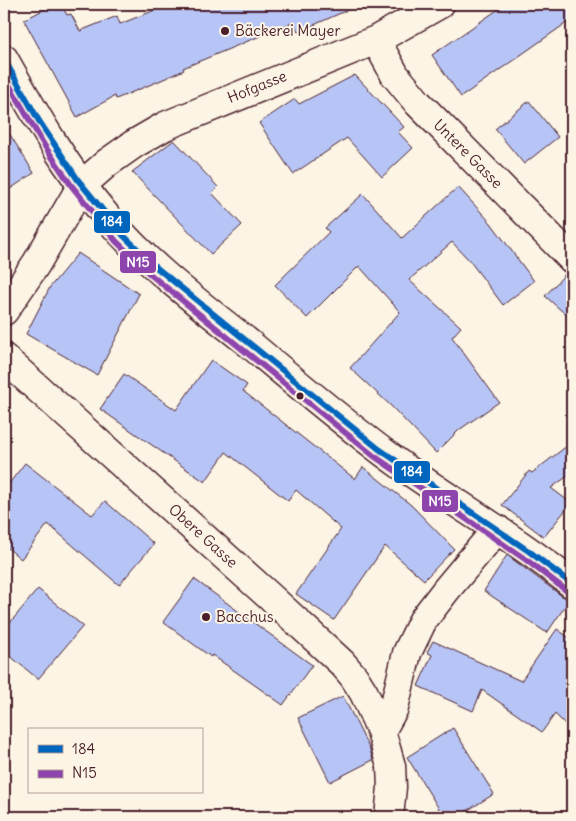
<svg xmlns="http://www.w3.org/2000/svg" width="576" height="821" font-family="Delius,sans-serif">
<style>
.building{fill:#b7c5f6;stroke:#4a1f2b}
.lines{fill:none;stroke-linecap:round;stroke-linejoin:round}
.minor-casing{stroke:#4a1f2b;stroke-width:31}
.minor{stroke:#fcf5e5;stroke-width:28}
.bus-1-casing{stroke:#fcf5e5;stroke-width:10}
.bus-2-casing{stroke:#fcf5e5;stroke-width:10}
.bus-1{stroke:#0065bd;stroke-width:6}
.bus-2{stroke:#8e44ad;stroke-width:6}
.poi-dot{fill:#4a1f2b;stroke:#fcf5e5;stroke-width:2}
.labels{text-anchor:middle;stroke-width:4;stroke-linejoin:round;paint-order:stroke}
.poi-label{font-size:15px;fill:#4a1f2b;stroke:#fcf5e5;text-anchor:start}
.street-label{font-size:15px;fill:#4a1f2b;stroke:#fcf5e5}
.line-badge{stroke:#fcf5e5;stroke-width:2}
.badge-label{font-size:14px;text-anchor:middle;font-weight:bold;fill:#fff}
</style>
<rect width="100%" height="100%" fill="#fcf5e5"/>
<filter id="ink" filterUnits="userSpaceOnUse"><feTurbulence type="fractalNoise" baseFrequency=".02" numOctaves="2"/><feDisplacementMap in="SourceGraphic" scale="10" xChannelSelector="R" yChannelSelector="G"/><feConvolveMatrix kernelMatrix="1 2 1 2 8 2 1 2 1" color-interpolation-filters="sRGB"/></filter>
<g filter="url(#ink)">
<path class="building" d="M 54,4 L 61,4 L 67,15 L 71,14 L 80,31 L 117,16 L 120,24 L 170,4 L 361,4 L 298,32 L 294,22 L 183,68 L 184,70 L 159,81 L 116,99 L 115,96 L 77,117 L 24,20 Z
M 506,4 L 572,4 L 572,19 L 461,97 L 432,55 Z
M 355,75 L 404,127 L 398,132 L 413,148 L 382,177 L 347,138 L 293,174 L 259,123 L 295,99 L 299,104 Z
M 529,101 L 558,137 L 524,164 L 495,129 Z
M 4,125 L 34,173 L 4,193 Z
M 174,140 L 218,187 L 212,193 L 242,225 L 211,254 L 132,172 Z
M 458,187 L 491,223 L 534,281 L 503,305 L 469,260 L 452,242 L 409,280 L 461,327 L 452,337 L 499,402 L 459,430 L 436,453 L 390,405 L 350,368 L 400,312 L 359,266 L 307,318 L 275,285 L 329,232 L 325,228 L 363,194 L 402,238 Z
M 78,253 L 139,294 L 97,375 L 26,334 L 50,287 Z
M 566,273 L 572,274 L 572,320 L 545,296 Z
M 211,360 L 247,385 L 243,391 L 355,479 L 363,467 L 411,505 L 454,549 L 424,580 L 385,546 L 334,620 L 296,594 L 341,529 L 296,490 L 288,501 L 226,452 L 205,482 L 100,409 L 124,374 L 176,410 Z
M 572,442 L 572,473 L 551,488 L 571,503 L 544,537 L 502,505 L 529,471 L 532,473 Z
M 25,463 L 92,515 L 105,501 L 154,544 L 119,585 L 48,524 L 21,559 L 4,545 L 4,490 Z
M 507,555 L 562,596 L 570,599 L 547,633 L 484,591 Z
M 194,579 L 312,665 L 283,705 L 212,655 L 211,657 L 163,622 Z
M 38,589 L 83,626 L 38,679 L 4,651 L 4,630 Z
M 557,629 L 572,640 L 572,731 L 555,714 L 542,732 L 482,690 L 473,711 L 418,686 L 432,655 L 427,652 L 433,641 L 521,681 Z
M 343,696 L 370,750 L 373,760 L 330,782 L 298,718 Z
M 453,728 L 494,794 L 457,817 L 444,817 L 407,757 Z"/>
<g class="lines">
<g class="minor-casing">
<path id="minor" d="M 376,40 L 395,75 L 418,103 L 572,259
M 4,59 C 35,114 66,169 107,217 C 148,266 201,305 251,345 C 299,385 347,426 398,463 C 455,504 517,539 572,584
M 4,311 L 36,264 L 82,185 L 107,163 L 134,144 L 165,126 L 376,40 L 440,4
M 4,358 L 268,595 L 342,663 L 354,677 L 364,693 L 381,731 L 391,766 L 392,787 L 389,817
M 381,731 L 394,708 L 407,653 L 423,620 L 446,590 L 497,529"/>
</g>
<use href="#minor" class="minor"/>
<g class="bus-1-casing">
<path id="bus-1" d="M 4,59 L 39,121 L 78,180 L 123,235 L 157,268 L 379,449 L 530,552 L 572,584"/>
</g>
<g class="bus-2-casing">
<path id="bus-2" d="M 4,76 L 44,145 L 71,185 L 116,241 L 151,275 L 374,456 L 525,559 L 567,591"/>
</g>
<use href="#bus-1" class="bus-1"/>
<use href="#bus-2" class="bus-2"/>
</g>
</g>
<g class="poi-dot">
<circle cx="225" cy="31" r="5"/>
<circle cx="300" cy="396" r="4.5"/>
<circle cx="206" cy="617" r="5"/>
</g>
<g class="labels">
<g class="poi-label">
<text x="235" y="36">Bäckerei Mayer</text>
<text x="216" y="622">Bacchus</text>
</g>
<g class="street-label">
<text transform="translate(257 87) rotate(-22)" y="5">Hofgasse</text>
<text transform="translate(468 154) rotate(45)" y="5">Untere Gasse</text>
<text transform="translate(203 536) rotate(42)" y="5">Obere Gasse</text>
</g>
</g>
<g class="line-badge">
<rect x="93" y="210" width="38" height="24" rx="5" fill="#0065bd"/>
<rect x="119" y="250" width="38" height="24" rx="5" fill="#8e44ad"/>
<rect x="393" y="460" width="38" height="24" rx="5" fill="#0065bd"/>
<rect x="421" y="489" width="38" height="24" rx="5" fill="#8e44ad"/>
</g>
<g class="badge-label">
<text x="112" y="226">184</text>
<text x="138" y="267">N15</text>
<text x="412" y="476">184</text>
<text x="440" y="506">N15</text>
</g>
<rect width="576" height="821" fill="none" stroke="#fcf5e5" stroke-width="20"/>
<rect x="10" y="10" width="556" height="801" fill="none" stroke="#4a1f2b" stroke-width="2" filter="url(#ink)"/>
<rect x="28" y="728" width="175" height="65" fill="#fcf5e5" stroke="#b59f9b"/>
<rect x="38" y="745" width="25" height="8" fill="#0065bd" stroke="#b59f9b"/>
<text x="72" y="754" font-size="15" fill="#4a1f2b">184</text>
<rect x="38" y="770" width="25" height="8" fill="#8e44ad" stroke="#b59f9b"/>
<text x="72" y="778" font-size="15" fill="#4a1f2b">N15</text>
</svg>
